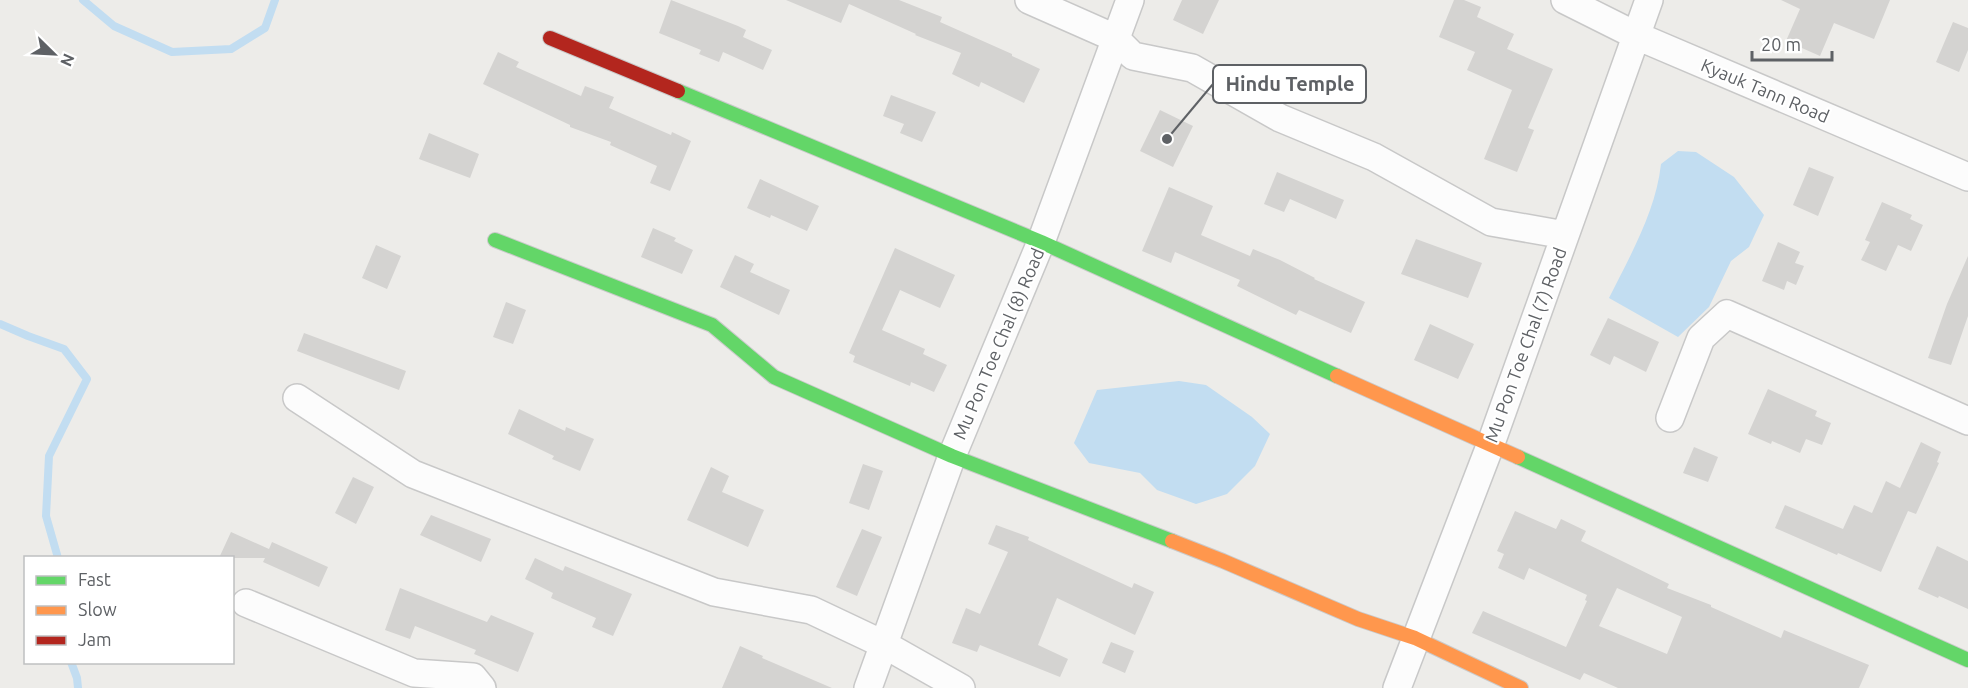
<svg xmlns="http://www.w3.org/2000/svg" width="1968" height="688" font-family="Ubuntu,sans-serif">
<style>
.water{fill:#c2ddf1}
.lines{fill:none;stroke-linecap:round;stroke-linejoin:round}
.stream{stroke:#c2ddf1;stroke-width:8}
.building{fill:#d4d3d1;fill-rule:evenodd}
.street-casing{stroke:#c8c8c8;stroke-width:30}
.fast-casing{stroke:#cacaca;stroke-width:16}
.slow-casing{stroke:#cacaca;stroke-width:16}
.jam-casing{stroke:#cacaca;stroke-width:16}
.street{stroke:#fcfcfc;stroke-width:27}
.fast{stroke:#63d668;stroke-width:14}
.slow{stroke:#ff974d;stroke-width:14}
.jam{stroke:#b3261e;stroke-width:14}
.labels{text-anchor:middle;stroke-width:4.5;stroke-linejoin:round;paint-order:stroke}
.street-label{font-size:18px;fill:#5e6165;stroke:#fff}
.leader{fill:none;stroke:#5e6165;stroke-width:2}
.callout-dot{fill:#5e6165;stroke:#fff;stroke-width:2}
.callout{fill:#fff;stroke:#5e6165;stroke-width:2}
.callout-label{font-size:20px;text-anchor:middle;font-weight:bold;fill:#5e6165}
</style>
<rect width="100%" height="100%" fill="#edece9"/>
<path class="water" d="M 1678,151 L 1696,152 L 1734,177 L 1764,215 L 1749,247 L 1731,261 L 1709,307 L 1678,337 L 1609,298 C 1630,256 1656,211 1661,164 Z
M 1179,381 L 1206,385 L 1252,417 L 1270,434 L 1255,466 L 1227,494 L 1196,504 L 1157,490 L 1140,473 L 1089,463 L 1074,443 L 1097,390 Z"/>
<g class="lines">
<path class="stream" d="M 83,0 L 114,26 L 172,52 L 231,49 L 265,28 L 275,0
M 0,324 L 28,336 L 64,349 L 87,379 L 49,456 L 46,516 L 58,558
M 71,662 L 77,678 L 78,688"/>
</g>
<path class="building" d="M 671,0 L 738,26 L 746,30 L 743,37 L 772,50 L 763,70 L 723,52 L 719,62 L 699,54 L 701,50 L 659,33 Z
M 786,0 L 899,0 L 942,17 L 940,22 L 1012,54 L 1012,56 L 1040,69 L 1024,103 L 981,82 L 979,87 L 952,74 L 961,53 L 915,35 L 916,34 L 849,4 L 841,23 Z
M 1182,0 L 1219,0 L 1203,34 L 1173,20 Z
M 1454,0 L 1464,0 L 1481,7 L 1477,17 L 1514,34 L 1507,49 L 1553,69 L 1528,128 L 1534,130 L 1517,172 L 1484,159 L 1512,90 L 1467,70 L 1475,52 L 1439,37 Z
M 1781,0 L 1890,0 L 1874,39 L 1834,23 L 1820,56 L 1786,41 L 1800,9 Z
M 1953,22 L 1968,28 L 1968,50 L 1959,72 L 1936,62 Z
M 498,52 L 519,62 L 516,67 L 581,96 L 585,86 L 614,97 L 609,108 L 671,135 L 672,132 L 691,141 L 670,191 L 650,183 L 657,166 L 610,145 L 611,142 L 570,127 L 570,125 L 483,84 Z
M 891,95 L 936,112 L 922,142 L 900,133 L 904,124 L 883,116 Z
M 1160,110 L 1193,126 L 1173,167 L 1140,151 Z
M 429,133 L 479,154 L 470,178 L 419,159 Z
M 1809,167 L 1834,177 L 1818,216 L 1793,205 Z
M 1277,172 L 1344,200 L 1336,219 L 1290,199 L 1284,212 L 1264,204 Z
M 760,179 L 819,206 L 807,231 L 771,215 L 770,218 L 747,208 Z
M 1169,187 L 1213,206 L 1201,235 L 1250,256 L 1253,249 L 1280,260 L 1315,278 L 1314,279 L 1365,302 L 1351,333 L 1299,310 L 1296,315 L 1237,286 L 1240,280 L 1175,252 L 1171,263 L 1142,251 Z
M 1882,202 L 1912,215 L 1910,219 L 1923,225 L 1911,251 L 1898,245 L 1886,271 L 1861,260 L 1870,242 L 1865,240 Z
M 653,228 L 676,238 L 674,241 L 693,250 L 682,274 L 641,257 Z
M 1416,239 L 1482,263 L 1468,298 L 1401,274 Z
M 1778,242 L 1800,252 L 1795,263 L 1804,266 L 1796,285 L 1787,281 L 1784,290 L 1762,281 Z
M 376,245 L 401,256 L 387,289 L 362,278 Z
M 895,248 L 955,275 L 940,308 L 900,290 L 882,330 L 925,349 L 923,354 L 947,365 L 934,392 L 911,382 L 910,386 L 853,362 L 855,356 L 849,353 Z
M 735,255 L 754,264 L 750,272 L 790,290 L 779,315 L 720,287 Z
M 1968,256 L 1968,316 L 1951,365 L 1928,358 L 1947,304 Z
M 506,302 L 526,310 L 513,344 L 493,337 Z
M 1608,318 L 1659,342 L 1646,372 L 1614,356 L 1610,365 L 1590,355 Z
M 1430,324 L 1474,344 L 1458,379 L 1414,360 Z
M 304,333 L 406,371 L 399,390 L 297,351 Z
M 1768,389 L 1817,411 L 1815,416 L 1831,423 L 1822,445 L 1806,439 L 1800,453 L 1772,441 L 1771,444 L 1748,434 Z
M 519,409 L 565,431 L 566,427 L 594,439 L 580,471 L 552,459 L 554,456 L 508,434 Z
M 1921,442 L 1941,452 L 1937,462 L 1939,463 L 1916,514 L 1908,511 L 1881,572 L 1838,553 L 1837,555 L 1775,528 L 1785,505 L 1843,529 L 1854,505 L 1872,513 L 1886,481 L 1900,488 Z
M 1694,447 L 1718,457 L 1708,482 L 1683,473 Z
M 863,464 L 883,471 L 869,510 L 849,503 Z
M 711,467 L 729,476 L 722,492 L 764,510 L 748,547 L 687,520 Z
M 353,477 L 374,487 L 356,524 L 335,513 Z
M 1515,511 L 1556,529 L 1561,519 L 1586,531 L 1581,541 L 1669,584 L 1667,588 L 1711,605 L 1711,607 L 1781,638 L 1784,630 L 1869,665 L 1859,688 L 1618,688 L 1584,673 L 1580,680 L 1472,633 L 1483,611 L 1566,647 L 1587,601 L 1585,600 L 1587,595 L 1529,568 L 1524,580 L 1498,568 L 1504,554 L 1497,551 ZM 1617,588 L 1682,617 L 1667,654 L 1599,626 Z
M 431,515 L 491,539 L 481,562 L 420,535 Z
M 996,525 L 1029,537 L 1028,540 L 1132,588 L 1134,583 L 1154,592 L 1135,635 L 1057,598 L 1038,645 L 1068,659 L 1060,677 L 980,645 L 977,652 L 952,643 L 966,608 L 980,614 L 1008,552 L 988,544 Z
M 862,529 L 882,537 L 857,596 L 836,587 Z
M 231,532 L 269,549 L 272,542 L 328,567 L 319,587 L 263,562 L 265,558 L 219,558 Z
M 1937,546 L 1968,561 L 1968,609 L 1939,596 L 1938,598 L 1918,589 Z
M 535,558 L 563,571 L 565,566 L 632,594 L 613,636 L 592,627 L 596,618 L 551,598 L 553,593 L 525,579 Z
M 400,588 L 487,622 L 491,615 L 534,633 L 518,672 L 474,654 L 476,650 L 415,626 L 410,639 L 385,630 Z
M 1111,642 L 1134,651 L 1125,673 L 1102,663 Z
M 740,646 L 763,656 L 762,658 L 832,688 L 722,688 Z"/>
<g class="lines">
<g class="street-casing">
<path id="street" d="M 1029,0 L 1115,38 L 1133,56 L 1192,68 L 1280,118 L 1374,157 L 1491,222 L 1565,235
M 1565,0 L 1637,36 L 1968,177
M 297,398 L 413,474 L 714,592 L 811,610 L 885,645 L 961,688
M 1670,418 L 1701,338 L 1727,314 L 1968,421
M 246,603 L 414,673 L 473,677 L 482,688
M 868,688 L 952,456 L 1041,242 L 1130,0
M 1397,688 L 1490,446 L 1649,0"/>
</g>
<g class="fast-casing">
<path id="fast" d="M 678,91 L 1041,242 L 1337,376
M 495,240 L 712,325 L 774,377 L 952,456 L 1172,541
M 1518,457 L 1968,660"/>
</g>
<g class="slow-casing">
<path id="slow" d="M 1337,376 L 1518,457
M 1172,541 L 1223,561 L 1358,619 L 1415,638 L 1521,688"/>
</g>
<g class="jam-casing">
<path id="jam" d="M 550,38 L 678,91"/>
</g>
<use href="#street" class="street"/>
<use href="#fast" class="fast"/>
<use href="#slow" class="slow"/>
<use href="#jam" class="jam"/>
</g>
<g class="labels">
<g class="street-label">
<text transform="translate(1765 91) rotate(23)" y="6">Kyauk Tann Road</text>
<text transform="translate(999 344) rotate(-67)" y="6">Mu Pon Toe Chal (8) Road</text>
<text transform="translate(1526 345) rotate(-70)" y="6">Mu Pon Toe Chal (7) Road</text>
</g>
</g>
<path class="leader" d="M1167 139L1213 84"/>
<circle class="callout-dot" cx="1167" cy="139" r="6"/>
<rect class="callout" x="1213" y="65" width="153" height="38" rx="6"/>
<g class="callout-label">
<text x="1290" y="91">Hindu Temple</text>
</g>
<rect x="24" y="556" width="210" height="108" fill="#ffffff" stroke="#bfc0c1" stroke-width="1.5"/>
<rect x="36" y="576" width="30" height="9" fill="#63d668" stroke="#bfc0c1" stroke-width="1.5"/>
<text x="78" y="586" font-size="18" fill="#5e6165">Fast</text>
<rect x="36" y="606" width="30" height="9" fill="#ff974d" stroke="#bfc0c1" stroke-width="1.5"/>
<text x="78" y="616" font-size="18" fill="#5e6165">Slow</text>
<rect x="36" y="636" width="30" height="9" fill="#b3261e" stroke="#bfc0c1" stroke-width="1.5"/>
<text x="78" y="646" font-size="18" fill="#5e6165">Jam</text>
<g transform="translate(54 54) rotate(114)" stroke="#ffffff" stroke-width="4.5" paint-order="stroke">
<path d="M0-4.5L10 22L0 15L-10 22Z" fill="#5e6165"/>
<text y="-9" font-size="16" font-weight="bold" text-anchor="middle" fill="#5e6165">N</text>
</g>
<path d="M1752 51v9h80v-9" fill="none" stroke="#5e6165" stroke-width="3"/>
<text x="1761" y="51" font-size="18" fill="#5e6165" stroke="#ffffff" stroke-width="4.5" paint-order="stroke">20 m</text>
</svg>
